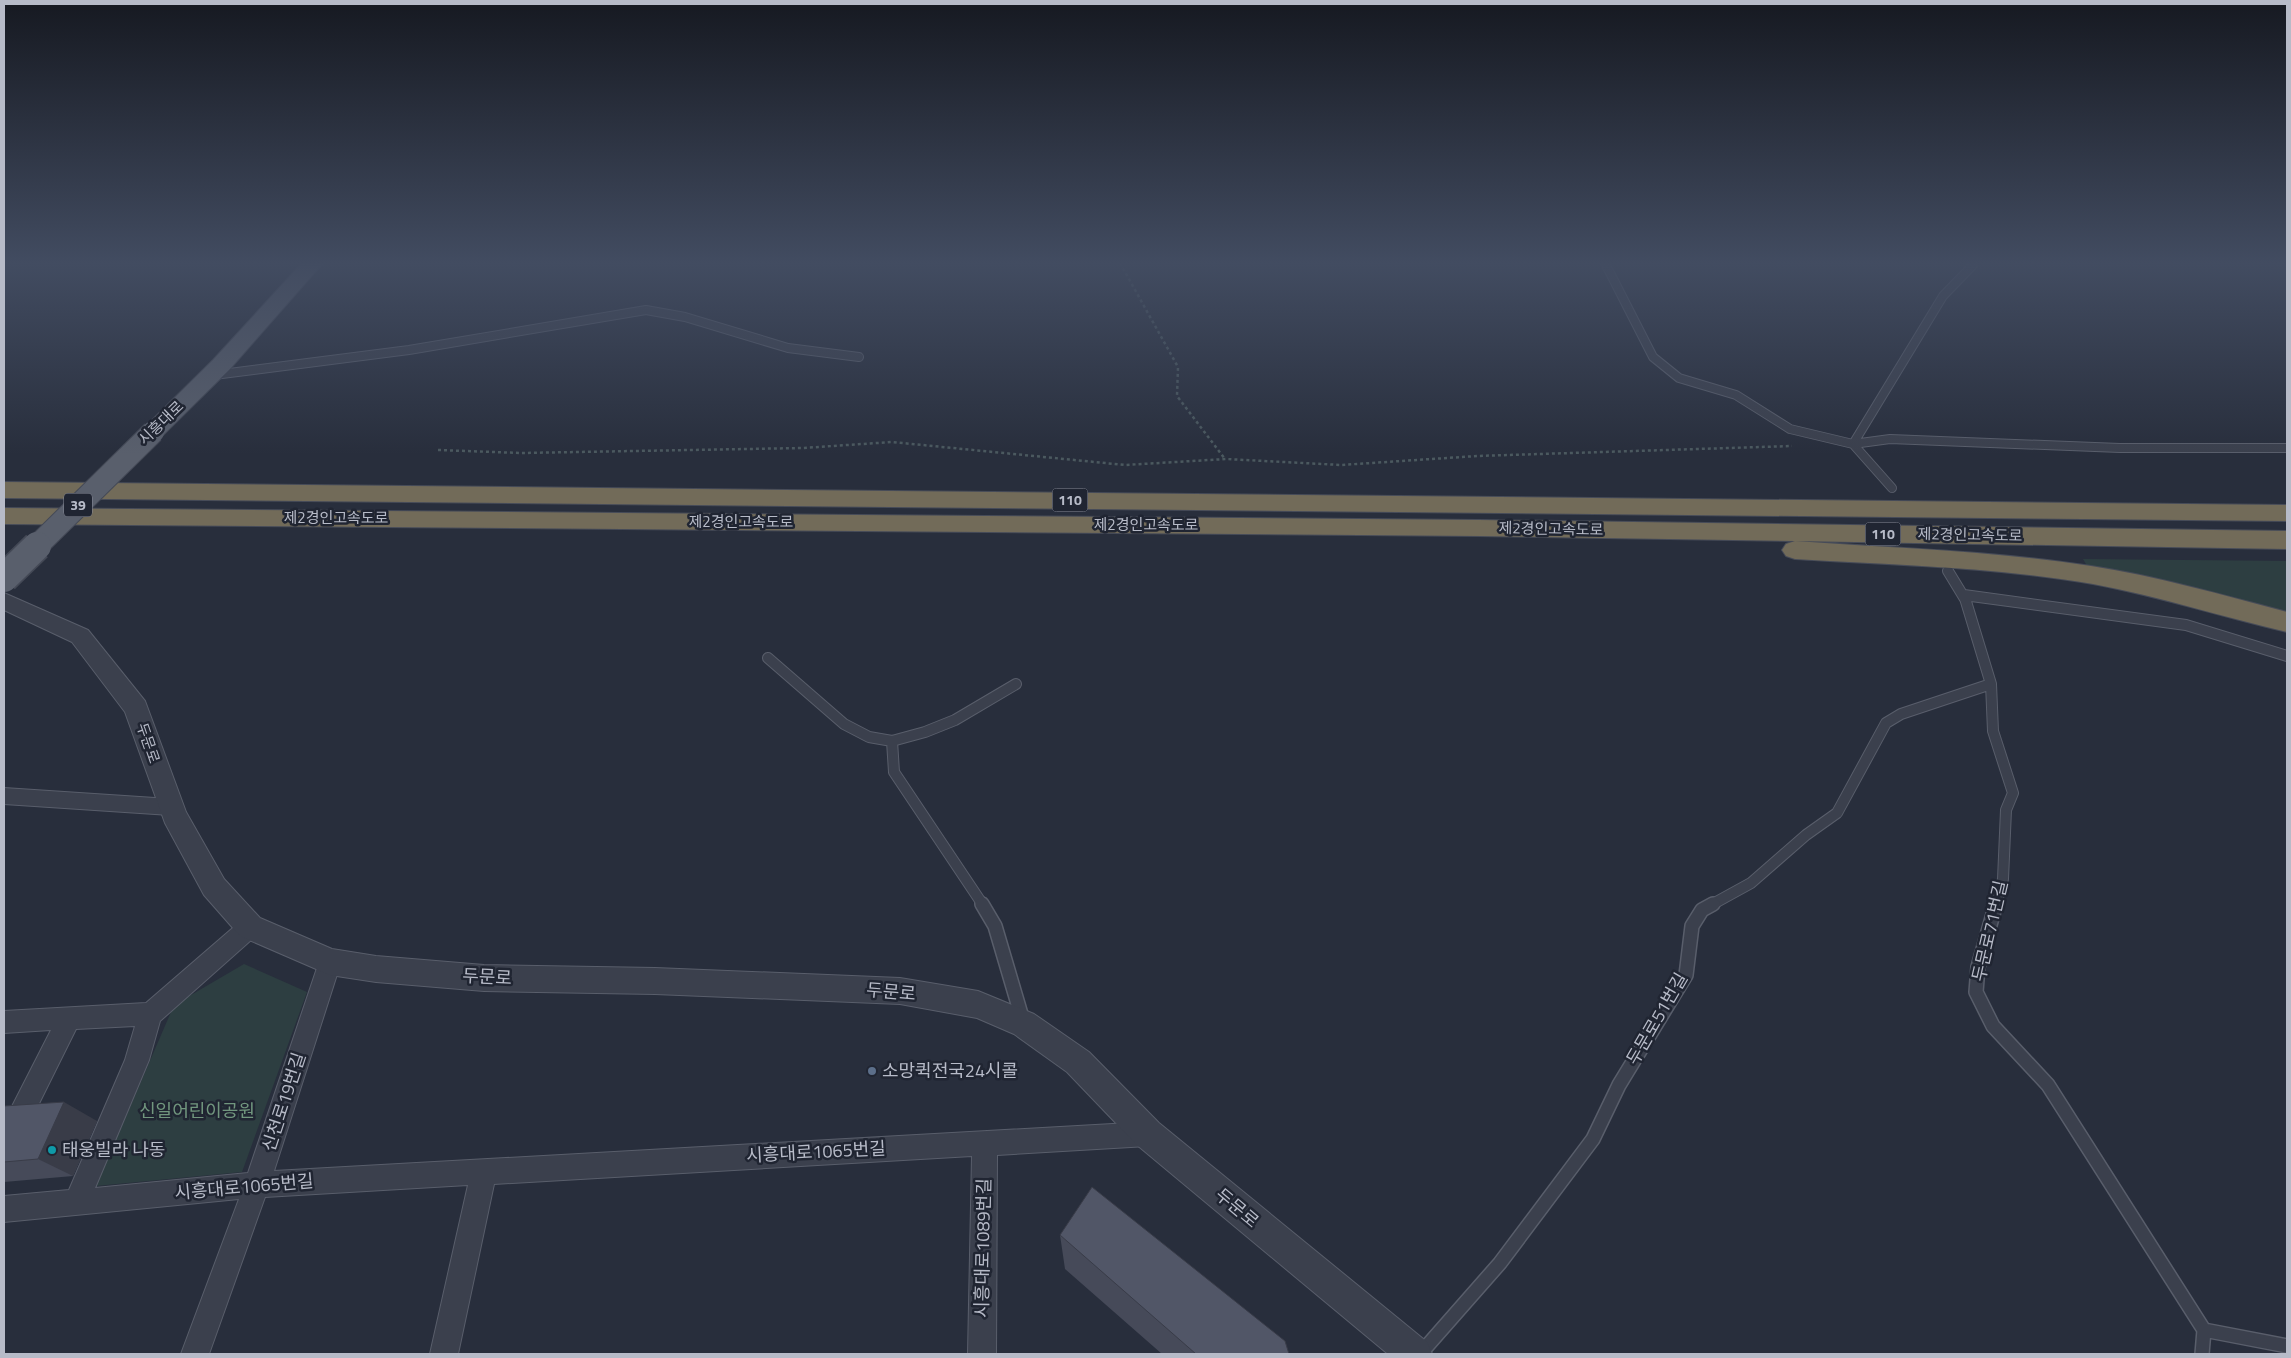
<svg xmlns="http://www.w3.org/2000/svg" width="2291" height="1358" font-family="'Titillium Web','Noto Sans KR',sans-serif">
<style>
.green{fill:#2d3e41}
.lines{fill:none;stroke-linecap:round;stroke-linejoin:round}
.service-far2-casing{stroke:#595e6b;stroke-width:10}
.service-far1-casing{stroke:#595e6b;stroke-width:12}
.service-casing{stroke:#595e6b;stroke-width:16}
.minor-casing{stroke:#595e6b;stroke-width:2}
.tertiary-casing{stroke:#595e6b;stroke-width:2}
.primary-casing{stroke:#444956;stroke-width:2}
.motorway-casing{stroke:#464b58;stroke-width:2}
.path{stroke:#4b595f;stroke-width:2.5;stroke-dasharray:3 3;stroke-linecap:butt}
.service-far2{stroke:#3b404d;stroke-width:8}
.service-far1{stroke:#3b404d;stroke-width:10}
.service{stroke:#3b404d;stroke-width:13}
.minor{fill:#3b404d;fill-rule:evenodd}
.tertiary{fill:#3b404d;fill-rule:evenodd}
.primary{fill:#595f6c;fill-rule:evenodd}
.motorway{fill:#726b59;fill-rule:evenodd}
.primary-bridge-far1-casing{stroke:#444956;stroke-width:24;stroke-linecap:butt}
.primary-bridge-casing{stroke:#444956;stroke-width:31;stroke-linecap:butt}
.primary-bridge-far1{stroke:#595f6c;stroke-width:22}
.primary-bridge{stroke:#595f6c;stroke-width:28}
.wall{fill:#464a59}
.shaded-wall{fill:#393c48}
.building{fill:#515667;stroke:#393c48}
.service-dot{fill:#5c6f8a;stroke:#202532;stroke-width:2}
.culture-dot{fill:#0f9aa8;stroke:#202532;stroke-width:2}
.labels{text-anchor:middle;stroke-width:5;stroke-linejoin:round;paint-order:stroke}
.shield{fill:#202532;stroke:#8a8e9b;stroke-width:1}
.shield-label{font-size:14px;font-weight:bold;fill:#b7bbc8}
.street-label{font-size:15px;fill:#b7bbc8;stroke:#202532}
.near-street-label{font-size:18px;fill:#b7bbc8;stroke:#202532}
.near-poi-label{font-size:18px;fill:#b7bbc8;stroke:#202532;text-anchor:start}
.near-park-label{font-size:18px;fill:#71967e;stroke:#202532}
</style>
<rect width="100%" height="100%" fill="#282e3c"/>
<path class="green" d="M 2083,559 L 2287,561 L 2287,614 L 2087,566 Z
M 244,964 L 307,992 L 242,1172 L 96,1186 L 174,1005 Z"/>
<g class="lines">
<g class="service-far2-casing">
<path id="service-far2" d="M 1605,263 L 1653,357 L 1679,378 L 1736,395 L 1790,429 L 1853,444 L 1890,439 L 2120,448 L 2287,448
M 214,375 L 409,350 L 646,310 L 685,317 L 788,348 L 859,357
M 1853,444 L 1943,296 L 1973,265 L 1972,263
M 1853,444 L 1892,488"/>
</g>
<g class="service-far1-casing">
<path id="service-far1" d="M 1948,571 L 1965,599
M 768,658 L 844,724 L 869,737 L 892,741
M 983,905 L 894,772 L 892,741 L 925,732 L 955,720 L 1016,684
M 1711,905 L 1751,883 L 1806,835 L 1837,813 L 1886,723 L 1901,714 L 1991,684
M 1996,905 L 2003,879 L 2006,810 L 2013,793 L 1993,731 L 1991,684 L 1964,595 L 2186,625 L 2287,656"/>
</g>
<g class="service-casing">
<path id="service" d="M 982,904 L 995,926 L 1023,1021
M 1996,904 L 1978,967 L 1976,992 L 1993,1026 L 2048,1085 L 2204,1330 L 2202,1354
M 2204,1330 L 2287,1346
M 1420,1354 L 1500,1263 L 1593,1139 L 1619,1085 L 1686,975 L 1692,926 L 1702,910 L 1713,904"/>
</g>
<g class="minor-casing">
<path id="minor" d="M 4,788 L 170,799 L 177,801 L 180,807 L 177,813 L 170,815 L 4,804 Z
M 250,917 L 258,920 L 261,927 L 258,934 L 160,1021 L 149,1060 L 95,1188 L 248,1173 L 319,962 L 322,955 L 330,952 L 338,955 L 341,962 L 274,1171 L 1148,1122 L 1157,1125 L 1160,1134 L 1157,1143 L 1148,1146 L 997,1155 L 996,1354 L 968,1354 L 972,1156 L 494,1184 L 458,1354 L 430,1354 L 468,1185 L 265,1197 L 209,1354 L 181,1354 L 239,1199 L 4,1222 L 4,1196 L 69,1190 L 125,1060 L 135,1026 L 76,1029 L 13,1156 L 4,1159 L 4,1122 L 51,1030 L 4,1033 L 4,1011 L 146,1003 L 242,920 Z"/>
</g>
<g class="tertiary-casing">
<path id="tertiary" d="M 4,593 L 88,630 L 145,701 L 186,812 L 224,879 L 260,918 L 332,949 L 376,956 L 484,965 L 655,968 L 900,978 L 978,991 L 1034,1014 L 1089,1052 L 1159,1123 L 1427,1342 L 1432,1354 L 1388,1354 L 1137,1145 L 1067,1072 L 1014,1034 L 977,1018 L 900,1004 L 655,994 L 484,991 L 376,982 L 330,975 L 240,936 L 204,895 L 165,823 L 125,712 L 72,642 L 4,610 Z"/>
</g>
<g class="primary-casing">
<path id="primary" d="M 302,263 L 323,263 L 229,370 L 161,437 L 153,439 L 145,437 L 142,432 L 145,427 L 213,360 Z"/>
</g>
<g class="motorway-casing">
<path id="motorway" d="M 4,482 L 2287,505 L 2287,521 L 4,498 Z
M 4,508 L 1479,520 L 2287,531 L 2287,549 L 1795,541 C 1894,548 1993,551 2091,566 C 2157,576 2222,595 2287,612 L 2287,632 C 2222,617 2159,596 2093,584 C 1995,567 1894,565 1795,559 L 1786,556 L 1782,550 L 1786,544 L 1795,541 L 1479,536 L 4,524 Z"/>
</g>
<path class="path" d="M 1120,263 L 1178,367 L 1177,396 L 1225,459
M 438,450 L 521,453 L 803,448 L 892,442 L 1125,465 L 1226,459 L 1341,465 L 1477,456 L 1792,446"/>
<use href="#service-far2" class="service-far2"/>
<use href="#service-far1" class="service-far1"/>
<use href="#service" class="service"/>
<use href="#minor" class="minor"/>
<use href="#tertiary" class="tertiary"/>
<use href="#primary" class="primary"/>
<use href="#motorway" class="motorway"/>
<g class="primary-bridge-far1-casing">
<path id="primary-bridge-far1" d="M 36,547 L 153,432"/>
</g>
<g class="primary-bridge-casing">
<path id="primary-bridge" d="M 4,578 L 37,546"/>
</g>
<use href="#primary-bridge-far1" class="primary-bridge-far1"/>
<use href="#primary-bridge" class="primary-bridge"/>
</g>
<path class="wall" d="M 4,1106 L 97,1121 L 73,1176 L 4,1182 Z
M 1060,1235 L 1289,1354 L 1162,1354 L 1065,1269 Z"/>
<path class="shaded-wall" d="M 64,1102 L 97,1121 L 73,1176 L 38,1159 Z"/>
<path class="building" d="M 64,1102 L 38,1159 L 4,1162 L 4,1106 Z
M 1092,1187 L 1285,1341 L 1289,1354 L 1196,1354 L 1060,1235 Z"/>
<linearGradient id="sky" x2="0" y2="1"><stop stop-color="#161921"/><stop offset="0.58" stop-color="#424c61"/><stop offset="1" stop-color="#424c61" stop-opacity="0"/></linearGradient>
<rect width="2291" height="454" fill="url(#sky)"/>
<circle class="service-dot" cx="872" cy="1071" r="5"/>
<circle class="culture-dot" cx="52" cy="1150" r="5"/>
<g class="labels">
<g class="shield">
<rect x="1052.5" y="488.5" width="35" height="23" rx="4"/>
<rect x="64" y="493.5" width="28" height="23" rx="4"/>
<rect x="1865.5" y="522.5" width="35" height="23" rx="4"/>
</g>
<g class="shield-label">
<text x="1070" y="505">110</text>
<text x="78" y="510">39</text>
<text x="1883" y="539">110</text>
</g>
<g class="street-label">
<text transform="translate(161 423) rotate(-44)" y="5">시흥대로</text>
<text x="336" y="523">제2경인고속도로</text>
<text x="741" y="527">제2경인고속도로</text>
<text x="1146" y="530">제2경인고속도로</text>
<text transform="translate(1551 529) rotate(1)" y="5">제2경인고속도로</text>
<text transform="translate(1970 535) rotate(1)" y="5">제2경인고속도로</text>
<text transform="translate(148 743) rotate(71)" y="5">두문로</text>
</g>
<g class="near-street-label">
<text transform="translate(1990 931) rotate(-77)" y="6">두문로71번길</text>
<text transform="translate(487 977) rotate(3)" y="6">두문로</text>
<text transform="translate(891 992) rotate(5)" y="6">두문로</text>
<text transform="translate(1657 1019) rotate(-60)" y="6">두문로51번길</text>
<text transform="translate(284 1102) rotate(-72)" y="6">신천로19번길</text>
<text transform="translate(816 1152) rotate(-3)" y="6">시흥대로1065번길</text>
<text transform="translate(244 1187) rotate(-5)" y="6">시흥대로1065번길</text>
<text transform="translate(1237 1208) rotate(40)" y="6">두문로</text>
<text transform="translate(983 1248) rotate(-89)" y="6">시흥대로1089번길</text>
</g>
<g class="near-poi-label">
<text x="882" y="1077">소망퀵전국24시콜</text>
<text x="62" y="1156">태웅빌라 나동</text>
</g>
<g class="near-park-label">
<text x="197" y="1117">신일어린이공원</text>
</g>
</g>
<rect width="2291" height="1358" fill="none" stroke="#b7bbc8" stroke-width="10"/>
</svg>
